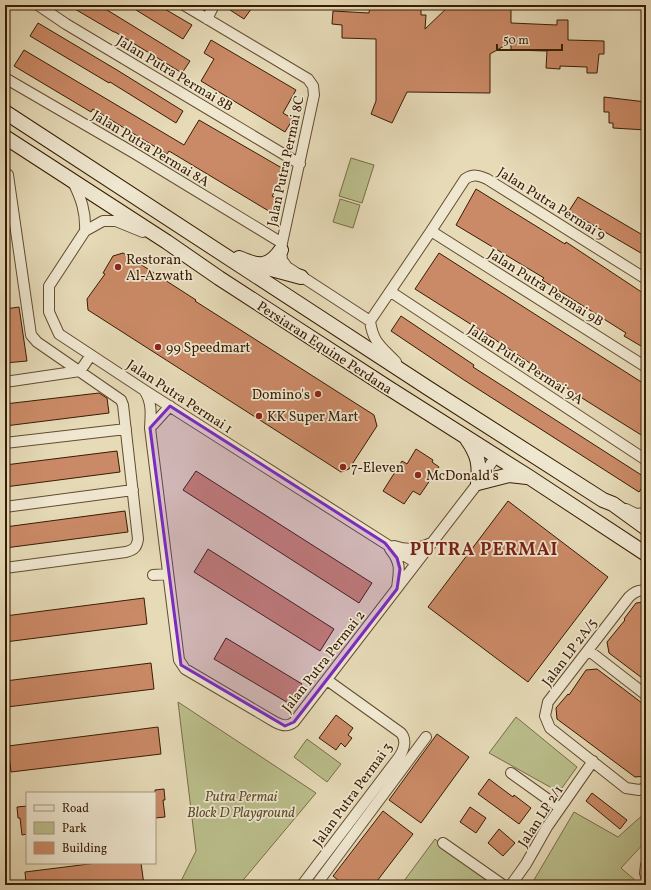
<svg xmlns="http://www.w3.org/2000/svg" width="651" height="890" font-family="Vollkorn,serif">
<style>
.green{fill:#babe8b;stroke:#786d47}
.building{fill:#cb8a67;stroke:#371c03}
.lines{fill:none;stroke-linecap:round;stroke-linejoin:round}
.street-casing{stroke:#634c30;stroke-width:12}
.secondary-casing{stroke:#371c03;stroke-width:16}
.street{stroke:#efe7d0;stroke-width:10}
.secondary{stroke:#efe7d0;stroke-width:14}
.marked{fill:#7b2cbf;fill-opacity:0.2;stroke:#7b2cbf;stroke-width:3;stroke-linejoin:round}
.poi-dot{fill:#8f2418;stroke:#efe7d0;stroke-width:1.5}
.labels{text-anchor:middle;stroke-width:3.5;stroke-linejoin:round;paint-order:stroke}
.street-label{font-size:14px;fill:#371c03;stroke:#efe7d0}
.poi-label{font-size:14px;fill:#371c03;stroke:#efe7d0;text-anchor:start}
.park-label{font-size:14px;font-style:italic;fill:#5e4d2c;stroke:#efe7d0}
.district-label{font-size:18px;font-weight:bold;letter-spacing:1px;fill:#7a1f14;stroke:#efe7d0}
</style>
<rect width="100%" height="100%" fill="#e6dab7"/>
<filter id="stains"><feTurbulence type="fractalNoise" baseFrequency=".005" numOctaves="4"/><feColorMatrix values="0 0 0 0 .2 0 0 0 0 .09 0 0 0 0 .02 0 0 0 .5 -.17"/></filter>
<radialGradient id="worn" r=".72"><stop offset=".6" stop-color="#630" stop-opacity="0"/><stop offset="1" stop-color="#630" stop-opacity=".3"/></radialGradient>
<path class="green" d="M 351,158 L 374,165 L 362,203 L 339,196 Z
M 340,199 L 360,205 L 353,228 L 333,222 Z
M 178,702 L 316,793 L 239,885 L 179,885 L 196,851 Z
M 516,717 L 577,767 L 559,792 L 489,753 Z
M 307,739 L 341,764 L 327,782 L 294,757 Z
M 574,812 L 618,837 L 646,812 L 646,841 L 621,868 L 636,881 L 633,885 L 531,885 Z
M 435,839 L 494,885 L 401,885 Z"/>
<path class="building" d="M 68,5 L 99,5 L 190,61 L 182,73 L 115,32 L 114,32 Z
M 128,5 L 158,5 L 192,25 L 183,39 Z
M 233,5 L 254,5 L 244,19 L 230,10 Z
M 370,5 L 421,5 L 421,15 L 426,15 L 425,29 L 450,5 L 511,5 L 511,23 L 557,25 L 557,20 L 568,20 L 568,40 L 604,41 L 604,54 L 599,54 L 597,73 L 587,73 L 587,67 L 560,66 L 560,69 L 546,68 L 547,51 L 511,50 L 511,42 L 490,54 L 490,93 L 407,92 L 392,123 L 371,114 L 376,101 L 376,39 L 342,38 L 342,25 L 332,24 L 333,11 L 369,13 Z
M 38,23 L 117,70 L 183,111 L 176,123 L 110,82 L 109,83 L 30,36 Z
M 211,40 L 296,90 L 283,113 L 293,119 L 285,132 L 201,81 L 214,59 L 204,53 Z
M 24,50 L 184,145 L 199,120 L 287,171 L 272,196 L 280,200 L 272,213 L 169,151 L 167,154 L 93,109 L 91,112 L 14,66 Z
M 604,97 L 646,102 L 646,130 L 613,128 L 613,123 L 609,123 L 609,112 L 604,112 Z
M 476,189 L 565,244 L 566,242 L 646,295 L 646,349 L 624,336 L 626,333 L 542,280 L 544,278 L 456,225 Z
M 578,197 L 646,237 L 646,256 L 569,211 Z
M 123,253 L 196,300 L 195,301 L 374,415 L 377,426 L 349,469 L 341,472 L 88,310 L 87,299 L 105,274 L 103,273 L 113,256 Z
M 439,253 L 646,385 L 646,438 L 582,398 L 491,337 L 415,289 Z
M 19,307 L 27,361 L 5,363 L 5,309 Z
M 401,316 L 474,365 L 473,367 L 646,478 L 646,482 L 639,492 L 464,380 L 391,331 Z
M 99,393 L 107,398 L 109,413 L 5,426 L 5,404 Z
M 416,449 L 433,460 L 432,462 L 439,467 L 420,495 L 413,491 L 404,504 L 383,491 L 402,461 L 407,464 Z
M 117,451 L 120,472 L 5,487 L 5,465 Z
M 196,471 L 372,583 L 359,603 L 183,490 Z
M 508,501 L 608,577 L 528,682 L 428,607 Z
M 125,511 L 128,532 L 5,548 L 5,527 Z
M 208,549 L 334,629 L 320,651 L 194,572 Z
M 144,598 L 147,624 L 5,642 L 5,616 Z
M 646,602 L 646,681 L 609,653 L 607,642 L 625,620 L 624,619 L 636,603 Z
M 226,638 L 302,684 L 290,704 L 214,659 Z
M 151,663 L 154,689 L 7,707 L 5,681 Z
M 597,669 L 646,706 L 646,776 L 635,777 L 557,719 L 556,708 L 568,694 L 569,695 L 586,670 Z
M 336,715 L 353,728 L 348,735 L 352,738 L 345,747 L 341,743 L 336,750 L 319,738 Z
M 158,727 L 161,754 L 11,772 L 8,746 Z
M 437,734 L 469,757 L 421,823 L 389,800 Z
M 489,779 L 513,797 L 514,795 L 531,808 L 519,824 L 478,794 Z
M 164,789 L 165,800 L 163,800 L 165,817 L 155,818 L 155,790 Z
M 592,793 L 627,820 L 620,829 L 586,801 Z
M 27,806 L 27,834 L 22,835 L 20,818 L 18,818 L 17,807 Z
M 470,807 L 486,818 L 476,833 L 460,822 Z
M 383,811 L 413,834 L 374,885 L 344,885 L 333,876 Z
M 499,829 L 515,843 L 503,856 L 488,843 Z
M 97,863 L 141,863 L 144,885 L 32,885 L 32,882 L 26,883 L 25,872 Z"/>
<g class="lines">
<g class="street-casing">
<path id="street" d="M 38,5 L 66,24 L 300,164
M 184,5 L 308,79 L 313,86 L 314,95 L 282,243 L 281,250 L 282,260 L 287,267 L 370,321
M 207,19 L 214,5
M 5,78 L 134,153 L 282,243
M 5,175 L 8,175 L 31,335 L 37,342 L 121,400 L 123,405 L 138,539 C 137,547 134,550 126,552 L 5,568
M 73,182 C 81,198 86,212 85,231
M 431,231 L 646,367
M 143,232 L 116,221 L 103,221 L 85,231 L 49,286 L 49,312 L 59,334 L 144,390 L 416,563
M 391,292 L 646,460
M 370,321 L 431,231 L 465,179 C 473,174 478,175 487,179 L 646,279
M 370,321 C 373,343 382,347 396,362
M 5,382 L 80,371 L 91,355
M 144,390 C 152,401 151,414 150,428 L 179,660 L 185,669 L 275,722 C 282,726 288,727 294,722 L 478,483 L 496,456
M 150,428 L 170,406
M 5,443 L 126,429
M 5,507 L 133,490
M 626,509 L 636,514 L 646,513
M 394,546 C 409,551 417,549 431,543
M 390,549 C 402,564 399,571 397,588
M 153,575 L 168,574
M 646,591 C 639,589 634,592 629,597 L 548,702 L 545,716 L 550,728 L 626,788 L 639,790 L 646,788
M 588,650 L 646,695
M 511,773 L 560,808
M 443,843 L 503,885
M 646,865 L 645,873 L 646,876
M 302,885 L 399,757 C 404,750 407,740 401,733 L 327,680
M 316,885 L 426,737
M 511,885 L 526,864 L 547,827 L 593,761"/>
</g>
<g class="secondary-casing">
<path id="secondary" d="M 5,112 L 428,388 L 603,500 L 613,504 L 646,528
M 5,137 L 167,242 L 219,278 L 387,387 L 529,477 L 646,554
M 239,258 C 257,266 268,269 281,250
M 256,265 L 301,277
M 467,439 C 478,455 480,464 478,483 L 509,475 L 527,477"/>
</g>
<use href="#street" class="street"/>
<use href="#secondary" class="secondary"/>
</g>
<path class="marked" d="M 170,406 L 385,543 L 397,558 L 400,569 L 397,589 L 294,722 L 285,726 L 181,665 L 150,428 Z"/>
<g class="poi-dot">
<circle cx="118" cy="267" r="4"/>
<circle cx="158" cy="347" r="4"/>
<circle cx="318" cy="394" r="4"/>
<circle cx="259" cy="416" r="4"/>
<circle cx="343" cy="467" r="4"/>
<circle cx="418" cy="475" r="4"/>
</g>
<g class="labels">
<g class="street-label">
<text transform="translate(175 73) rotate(31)" y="5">Jalan Putra Permai 8B</text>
<text transform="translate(151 148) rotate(31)" y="5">Jalan Putra Permai 8A</text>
<text transform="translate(285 161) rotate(-78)" y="5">Jalan Putra Permai 8C</text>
<text transform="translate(552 203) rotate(32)" y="5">Jalan Putra Permai 9</text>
<text transform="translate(546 287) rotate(32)" y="5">Jalan Putra Permai 9B</text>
<text transform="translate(325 347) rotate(33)" y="5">Persiaran Equine Perdana</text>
<text transform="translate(526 364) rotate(33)" y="5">Jalan Putra Permai 9A</text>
<text transform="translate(180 396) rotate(33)" y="5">Jalan Putra Permai 1</text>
<text transform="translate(569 652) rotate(-53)" y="5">Jalan LP 2A/5</text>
<text transform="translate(323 661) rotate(-52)" y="5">Jalan Putra Permai 2</text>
<text transform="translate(352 794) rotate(-54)" y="5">Jalan Putra Permai 3</text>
<text transform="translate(540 816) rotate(-57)" y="5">Jalan LP 2/1</text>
</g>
<g class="poi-label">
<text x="126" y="264">Restoran<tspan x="126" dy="16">Al-Azwath</tspan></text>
<text x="166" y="352">99 Speedmart</text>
<text x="310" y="399" text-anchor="end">Domino's</text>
<text x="267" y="421">KK Super Mart</text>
<text x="351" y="472">7-Eleven</text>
<text x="426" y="480">McDonald's</text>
</g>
<g class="park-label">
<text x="241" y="801">Putra Permai<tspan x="241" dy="16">Block D Playground</tspan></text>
</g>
<g class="district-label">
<text x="484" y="555">PUTRA PERMAI</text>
</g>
</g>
<rect width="651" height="890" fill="none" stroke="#e6dab7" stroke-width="20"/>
<rect x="6" y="6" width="639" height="878" fill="none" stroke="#371c03" stroke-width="2"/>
<rect x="10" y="10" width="631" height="870" fill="none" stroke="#371c03"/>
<rect x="26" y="792" width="130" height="72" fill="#efe7d0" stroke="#a5967e"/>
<rect x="34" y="805" width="20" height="6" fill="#efe7d0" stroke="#a5967e"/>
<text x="62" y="812" font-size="12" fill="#371c03">Road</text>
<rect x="34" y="822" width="20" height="12" fill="#babe8b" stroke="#a5967e"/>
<text x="62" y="832" font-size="12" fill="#371c03">Park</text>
<rect x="34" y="842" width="20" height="12" fill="#cb8a67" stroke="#a5967e"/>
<text x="62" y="852" font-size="12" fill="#371c03">Building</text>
<path d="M497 44v6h65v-6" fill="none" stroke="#371c03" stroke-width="2"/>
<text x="503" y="44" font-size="12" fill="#371c03" stroke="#efe7d0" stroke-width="3" paint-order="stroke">50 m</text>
<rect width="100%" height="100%" filter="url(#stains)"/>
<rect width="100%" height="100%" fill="url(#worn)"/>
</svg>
